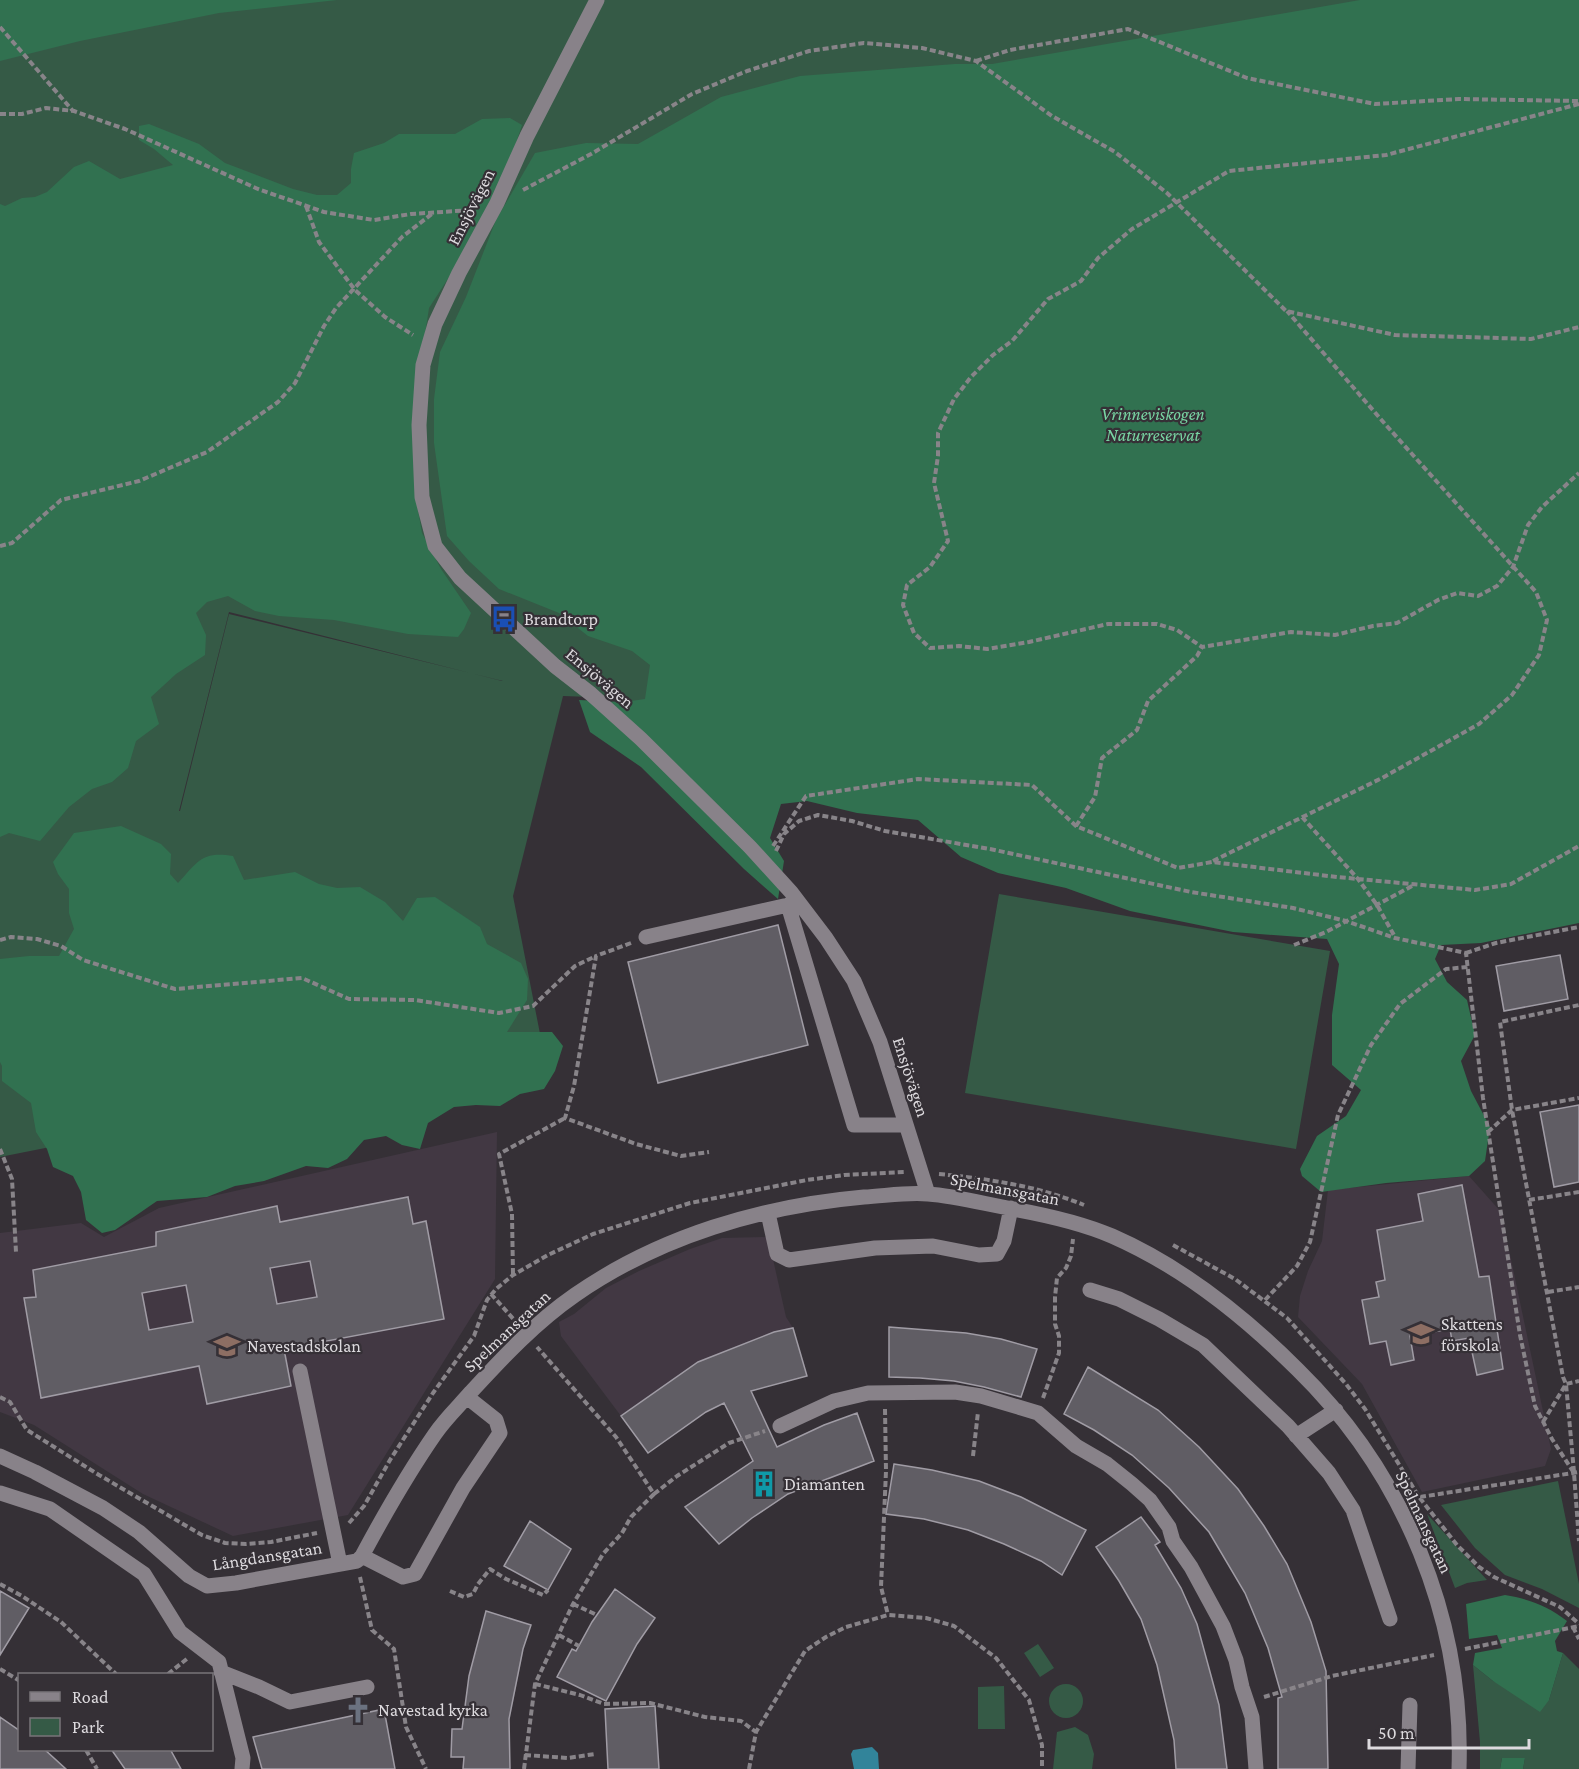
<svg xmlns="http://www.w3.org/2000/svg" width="1579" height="1769" font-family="'Crimson Pro',serif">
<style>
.built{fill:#423843}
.green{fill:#355a46;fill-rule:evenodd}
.forest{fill:#317150}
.water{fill:#32849a}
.building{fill:#605d64;stroke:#a09ca5;stroke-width:1.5;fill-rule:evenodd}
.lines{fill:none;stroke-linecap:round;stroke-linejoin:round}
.path{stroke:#888489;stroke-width:4;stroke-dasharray:6 3;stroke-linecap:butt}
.minor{stroke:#888289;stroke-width:15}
.labels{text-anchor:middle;stroke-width:4.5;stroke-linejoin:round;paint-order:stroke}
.street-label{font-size:18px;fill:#dddade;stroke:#353036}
.park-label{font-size:18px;font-style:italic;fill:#78d5a3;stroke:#353036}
.poi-label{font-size:18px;fill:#dddade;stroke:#353036;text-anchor:start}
</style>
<rect width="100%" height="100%" fill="#353036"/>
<path class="built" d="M 497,1132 L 495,1279 L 348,1515 L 233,1536 L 143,1494 L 34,1425 L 0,1412 L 0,1233 L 81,1223 L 104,1237 L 159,1208 Z
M 1469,1176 L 1501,1212 L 1551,1449 L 1545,1466 L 1422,1492 L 1362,1384 L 1298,1317 L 1300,1296 L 1308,1271 L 1322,1241 L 1328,1190 Z
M 768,1237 L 786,1317 L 793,1328 L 774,1332 L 698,1362 L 621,1416 L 561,1336 L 559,1322 L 574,1314 L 606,1288 L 639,1271 L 690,1249 L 722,1238 Z"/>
<path class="green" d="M 0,0 L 1579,0 L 1324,922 L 618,698 L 563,696 L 513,896 L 543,1049 L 0,1157 ZM 229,612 L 502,681 L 503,681 L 229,614 L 180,811 L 179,811 Z
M 999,894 L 1330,951 L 1296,1149 L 965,1093 Z
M 1558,1481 L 1579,1584 L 1579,1608 L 1542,1589 L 1505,1575 L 1475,1548 L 1441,1505 Z
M 1427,1514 L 1487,1580 L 1467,1583 L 1455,1588 Z
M 1038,1644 L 1054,1668 L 1040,1677 L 1024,1653 Z
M 1563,1653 L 1579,1669 L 1579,1769 L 1523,1769 L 1525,1758 L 1502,1758 L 1500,1769 L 1480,1769 L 1480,1742 L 1473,1665 L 1493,1681 L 1549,1700 Z
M1049 1701a17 17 0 1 1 34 0a17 17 0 1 1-34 0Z
M 1004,1686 L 1005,1729 L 978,1729 L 978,1687 Z
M 1075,1727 L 1088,1735 L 1094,1754 L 1092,1769 L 1053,1769 L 1057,1732 Z"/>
<path class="forest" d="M 0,0 L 337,0 L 219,13 L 80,41 L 0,61 Z
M 1360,0 L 1579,0 L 1579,923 L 1481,943 L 1441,945 L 1435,959 L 1447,982 L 1467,1000 L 1475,1035 L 1461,1061 L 1471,1091 L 1490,1127 L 1485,1161 L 1469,1176 L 1386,1183 L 1321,1192 L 1302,1176 L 1300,1169 L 1317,1136 L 1346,1116 L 1361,1090 L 1332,1065 L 1332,1015 L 1339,964 L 1327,939 L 1233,932 L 1130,911 L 1066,888 L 998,873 L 961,857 L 918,820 L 857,813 L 807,801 L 781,804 L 770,838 L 784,861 L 778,899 L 744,869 L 641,767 L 590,732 L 579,700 L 624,702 L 645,699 L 650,665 L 632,651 L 588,636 L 559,613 L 499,589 L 469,561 L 447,536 L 434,443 L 434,399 L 440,352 L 466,297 L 496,220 L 535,153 L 586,143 L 638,144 L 721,97 L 800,76 L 955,64 L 992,64 Z
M 510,118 L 522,125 L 503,182 L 462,257 L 429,308 L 424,341 L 418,510 L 422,533 L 441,569 L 471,613 L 464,629 L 458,637 L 408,634 L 334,620 L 279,616 L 255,611 L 228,596 L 207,602 L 196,613 L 206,635 L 205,655 L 176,674 L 151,697 L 159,724 L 136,741 L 128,768 L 112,782 L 92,789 L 69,807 L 40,841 L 9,833 L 0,837 L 0,204 L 5,206 L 22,198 L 35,197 L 47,192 L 74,167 L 89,161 L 120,179 L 173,165 L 154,149 L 139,140 L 139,126 L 149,124 L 199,144 L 225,163 L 293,189 L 317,195 L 337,195 L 351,183 L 351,169 L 354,153 L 384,143 L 399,134 L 455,134 L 482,119 Z
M 121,826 L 161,844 L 171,854 L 170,874 L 178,883 C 198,862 201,851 233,856 L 244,880 L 295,872 L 319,884 L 337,888 L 360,887 L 385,902 L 403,921 L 417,898 L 435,897 L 480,927 L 487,944 L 521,963 L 528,979 L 527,1000 L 507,1032 L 552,1032 L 563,1046 L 555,1071 L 544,1089 L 520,1094 L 500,1106 L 476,1105 L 454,1107 L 428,1123 L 420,1149 L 402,1145 L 386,1136 L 364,1140 L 347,1159 L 328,1168 L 306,1166 L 264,1181 L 235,1186 L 207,1197 L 157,1201 L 115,1230 L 102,1233 L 86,1220 L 81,1192 L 73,1176 L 53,1167 L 47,1149 L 36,1132 L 31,1103 L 2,1081 L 2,1066 L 0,1062 L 0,959 L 29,956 L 59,956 L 74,929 L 69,913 L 69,889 L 58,874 L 53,862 L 74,833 Z
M 1505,1595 C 1529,1599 1548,1606 1567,1621 L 1555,1641 L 1557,1651 L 1563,1653 L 1549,1700 L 1540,1712 L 1493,1681 L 1473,1665 L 1475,1653 L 1502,1648 L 1497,1635 L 1469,1639 L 1466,1604 Z
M 1502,1758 L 1525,1758 L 1523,1769 L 1500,1769 Z"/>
<path class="water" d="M 872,1747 L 878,1753 L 879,1769 L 854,1769 L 851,1754 L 853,1750 Z"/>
<path class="building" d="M 778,925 L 808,1045 L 658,1083 L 628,962 Z
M 1560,955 L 1568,999 L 1504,1011 L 1496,966 Z
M 1579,1105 L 1579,1182 L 1554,1187 L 1540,1112 Z
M 1462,1185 L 1479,1277 L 1489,1276 L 1503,1369 L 1477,1375 L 1469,1338 L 1452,1341 L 1450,1329 L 1410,1336 L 1414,1360 L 1391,1365 L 1386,1341 L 1370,1344 L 1362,1300 L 1379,1297 L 1376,1282 L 1385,1280 L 1377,1230 L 1423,1221 L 1418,1194 Z
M 408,1197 L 413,1224 L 426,1221 L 444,1319 L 284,1349 L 291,1386 L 207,1404 L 199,1366 L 41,1398 L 24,1298 L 36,1297 L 33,1270 L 156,1246 L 156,1232 L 277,1206 L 280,1222 ZM 310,1261 L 317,1297 L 277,1304 L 270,1268 ZM 186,1285 L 193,1322 L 149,1330 L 142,1293 Z
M 889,1327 L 966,1333 L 1001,1339 L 1037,1349 L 1021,1397 L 984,1387 L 954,1381 L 920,1378 L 889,1377 Z
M 793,1328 L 807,1376 L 751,1391 L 777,1447 L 824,1425 L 857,1413 L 874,1461 L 788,1494 L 752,1518 L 719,1544 L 685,1507 L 753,1461 L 724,1403 L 706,1412 L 648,1453 L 621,1416 L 698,1362 L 774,1332 Z
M 1088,1367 L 1158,1410 L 1199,1447 L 1238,1489 L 1264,1526 L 1287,1564 L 1311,1622 L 1326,1671 L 1328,1769 L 1278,1769 L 1278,1698 L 1282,1697 L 1268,1648 L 1245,1593 L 1209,1532 L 1169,1488 L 1132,1455 L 1094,1430 L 1064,1414 Z
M 894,1464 L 932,1470 L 979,1481 L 1021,1497 L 1086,1530 L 1062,1575 L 1041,1561 L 1004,1544 L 968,1530 L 924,1519 L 886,1514 Z
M 1141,1517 L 1160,1542 L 1155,1545 L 1181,1588 L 1197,1624 L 1219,1705 L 1227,1769 L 1176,1769 L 1174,1740 L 1157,1665 L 1141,1619 L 1119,1581 L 1096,1547 Z
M 530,1521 L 571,1549 L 548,1590 L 504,1566 Z
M 615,1589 L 655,1618 L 637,1644 L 606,1701 L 557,1677 L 572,1649 L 576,1651 L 592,1622 Z
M 0,1591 L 29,1608 L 0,1655 Z
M 486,1611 L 531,1625 L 523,1649 L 509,1719 L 510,1769 L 463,1769 L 464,1757 L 451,1757 L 452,1729 L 462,1729 L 469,1676 Z
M 655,1706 L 659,1769 L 608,1769 L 605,1709 Z
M 384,1709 L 395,1769 L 262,1769 L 253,1737 Z
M 0,1717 L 20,1731 L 20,1749 L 44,1749 L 66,1769 L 0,1769 Z
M 111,1749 L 170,1749 L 181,1769 L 125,1769 Z"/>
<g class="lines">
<path class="path" d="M 0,27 L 73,111
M 976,61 L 1010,50 L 1128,29 L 1247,78 L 1375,104 L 1459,99 L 1579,101
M 1579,104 L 1386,155 L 1229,171 L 1132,229 L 1098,258 L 1081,281 L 1048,299 L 1012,341 L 993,355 L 971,377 L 954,399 L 938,433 L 938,456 L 934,483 L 948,541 L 930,567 L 907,585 L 903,605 L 914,633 L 930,648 L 959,646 L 987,649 L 1029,642 L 1108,624 L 1157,624 L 1177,630 L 1202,647 L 1291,632 L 1335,635 L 1373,626 L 1397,623 L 1438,600 L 1457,593 L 1478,596 L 1497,586 L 1513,567 L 1528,525 L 1542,507 L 1579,473
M 0,114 L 22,114 L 46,108 L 74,111 L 125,129 L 258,189 L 324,212 L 374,220 L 411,214 L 472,210
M 523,190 L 591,154 L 692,94 L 747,71 L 809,51 L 864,43 L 922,48 L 976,61 L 1052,116 L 1115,152 L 1167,193 L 1286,311 L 1395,335 L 1531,339 L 1579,327
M 306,206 L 319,242 L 355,290 L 385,317 L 413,335
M 0,546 L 12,543 L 61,500 L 139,481 L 207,452 L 278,402 L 295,383 L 324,326 L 336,308 L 402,237 L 433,213
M 1302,817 L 1358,879 L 1377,905 L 1395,937
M 1076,826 L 1095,797 L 1102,758 L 1137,730 L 1148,701 L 1197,656 L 1202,647
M 773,846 L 806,796 L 918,779 L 1032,785 L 1076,826 L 1178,868 L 1212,862 L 1337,877 L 1475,890 L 1511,884 L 1579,846
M 776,851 L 784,834 L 799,821 L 818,815 L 852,821 L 885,831 L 990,849 L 1191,892 L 1293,908 L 1346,921 L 1395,938 L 1466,953 L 1483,1098 L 1520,1335 L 1535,1406 L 1552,1439 L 1574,1473 L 1579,1541
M 1213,861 L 1382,778 L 1479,724 L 1512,695 L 1539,655 L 1547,620 L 1536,592 L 1385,424 L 1287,311
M 0,940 L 11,937 L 37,939 L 61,946 L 83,960 L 175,989 L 302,978 L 349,999 L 415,1000 L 499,1013 L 533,1006 L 575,966 L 596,956
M 631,943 L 596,956 L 574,1086 L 565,1118 L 636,1144 L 681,1156 L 709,1152
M 1294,945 L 1326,932 L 1414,885
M 1466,953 L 1496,943 L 1579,927
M 1488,1132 L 1512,1110 L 1579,1098
M 0,1149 L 12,1179 L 16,1252
M 939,1174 C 989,1179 1038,1186 1084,1205
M 1529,1200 L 1579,1192
M 1173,1245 L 1235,1279 L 1287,1318 L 1346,1384 L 1365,1409 L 1419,1497 L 1457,1545 L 1479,1567 L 1494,1577 L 1560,1607 L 1579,1624
M 513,1274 L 512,1214 L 499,1154 L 565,1118
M 1548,1292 L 1579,1287
M 491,1294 L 517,1323
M 1265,1300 L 1297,1266 L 1310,1242 L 1338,1115 L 1371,1045 L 1400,1004 L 1446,969 L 1468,967
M 0,1397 L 10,1402 L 27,1430 L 99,1475 L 202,1535 L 225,1543 L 246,1544 L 271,1542 L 317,1533
M 1043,1398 L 1059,1353 L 1059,1336 L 1055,1324 L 1055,1297 L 1057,1278 L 1066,1268 L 1071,1256 L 1073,1239
M 885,1409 L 886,1471 L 881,1587 L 888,1615
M 1543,1422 L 1566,1384 L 1579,1381
M 973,1456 L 978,1412
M 1574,1472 L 1566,1384 L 1563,1377 L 1512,1110 L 1500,1022 L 1579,1005
M 654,1494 L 677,1476 L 729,1443 L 765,1431
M 1420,1497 L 1579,1472
M 349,1523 L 364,1506 L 390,1460 L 433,1393 L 474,1336 L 487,1300 L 496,1289 L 513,1275 L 548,1255 L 593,1234 L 690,1203 L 807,1180 L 844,1175 L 905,1172
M 360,1577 L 372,1630 L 394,1649 L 406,1727 L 426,1769
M 0,1584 L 22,1596 L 61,1622 L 116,1674
M 450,1591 L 464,1597 L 473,1594 L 478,1584 L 490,1569 L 506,1579 L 543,1595 L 548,1590
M 573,1604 L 597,1615
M 1573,1627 L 1579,1639
M 559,1635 L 579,1646
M 1465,1649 L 1579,1626
M 0,1669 L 20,1681
M 168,1674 L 188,1658
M 535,1684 L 580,1695 L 604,1704 L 650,1703 L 705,1717 L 741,1721 L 756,1732
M 1264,1697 L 1332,1676 L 1434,1655
M 86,1750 L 97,1769
M 525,1755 L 568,1758 L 595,1754
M 524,1769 L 535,1684 L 573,1604 L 603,1554 L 622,1533 L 631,1517 L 654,1494 L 616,1437 L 537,1347
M 749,1769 L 756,1732 L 805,1651 L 826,1637 L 846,1627 L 888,1615 L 926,1618 L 954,1626 L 996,1658 L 1029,1700 L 1042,1745 L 1042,1769"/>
<path class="minor" d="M 597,0 L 527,136 L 497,203 L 459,273 L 435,324 L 423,365 L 419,425 L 422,497 L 435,546 L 460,578 L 555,666 L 591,694 L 641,739 L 750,847 L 791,892 L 826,938 L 854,981 L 880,1042 L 928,1194
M 788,905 L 854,1125 L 906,1125
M 646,937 L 797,903
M 768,1213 L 777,1254 L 789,1260 L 875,1248 L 933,1246 L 979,1255 L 997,1254 L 1004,1241 L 1011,1208
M 1090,1290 L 1119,1299 L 1159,1319 L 1203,1345 L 1288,1426 L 1329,1473 L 1353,1510 L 1390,1619
M 300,1371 L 340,1564
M 780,1426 L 834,1401 L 868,1393 L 955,1392 L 981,1396 L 1038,1413 L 1076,1446 L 1107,1464 L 1132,1484 L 1150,1500 L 1169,1527 L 1173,1541 L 1191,1567 L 1223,1626 L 1236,1660 L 1242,1687 L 1252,1717 L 1256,1769
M 1296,1436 L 1336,1410
M 0,1456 L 35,1472 L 103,1508 L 139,1532 L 189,1576 L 207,1586 L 236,1583 L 357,1561 L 362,1556 C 384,1515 408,1473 435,1434 C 445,1419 459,1406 471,1392 C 503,1357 536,1322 575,1295 C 660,1236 762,1206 864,1197 C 885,1196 907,1192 928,1194 C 956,1196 985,1204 1013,1209 C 1046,1215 1082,1223 1112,1236 C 1183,1267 1244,1316 1298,1370 C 1404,1474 1464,1619 1459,1769
M 0,1493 L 50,1509 L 144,1574 L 180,1632 L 219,1662 L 243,1758 L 242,1769
M 362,1556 L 403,1577 L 415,1574 L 463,1488 L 500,1433 L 496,1420 L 467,1397
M 221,1672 L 259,1687 L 290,1702 L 367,1687
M 1408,1769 L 1410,1705"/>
</g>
<defs>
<g id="bus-bare" transform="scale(2.07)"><path d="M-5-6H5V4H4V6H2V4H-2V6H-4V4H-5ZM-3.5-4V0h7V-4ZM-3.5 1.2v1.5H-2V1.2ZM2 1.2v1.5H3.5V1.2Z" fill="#1a4fb4" stroke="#353036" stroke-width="2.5" paint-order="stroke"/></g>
<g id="school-bare" transform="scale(2.07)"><path d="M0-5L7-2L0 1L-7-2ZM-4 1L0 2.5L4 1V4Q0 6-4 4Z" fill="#8d6e63" stroke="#353036" stroke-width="2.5" paint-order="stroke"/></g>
<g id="building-bare" transform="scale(2.07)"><path d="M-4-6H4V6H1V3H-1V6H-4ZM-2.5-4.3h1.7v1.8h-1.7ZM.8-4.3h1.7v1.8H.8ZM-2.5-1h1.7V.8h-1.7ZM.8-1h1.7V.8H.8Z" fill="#0f9aa8" stroke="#353036" stroke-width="2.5" paint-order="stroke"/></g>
<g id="church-bare" transform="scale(2.07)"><path d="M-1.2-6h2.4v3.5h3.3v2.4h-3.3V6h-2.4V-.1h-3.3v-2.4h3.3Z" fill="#6b7280" stroke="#353036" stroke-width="2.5" paint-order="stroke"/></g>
</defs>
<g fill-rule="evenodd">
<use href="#bus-bare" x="504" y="619"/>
<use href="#school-bare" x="1421" y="1334"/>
<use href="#school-bare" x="227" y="1346"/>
<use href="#building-bare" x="764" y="1484"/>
<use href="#church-bare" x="358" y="1710"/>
</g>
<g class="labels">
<g class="street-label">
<text transform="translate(471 207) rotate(-63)" y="6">Ensjövägen</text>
<text transform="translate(600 678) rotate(40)" y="6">Ensjövägen</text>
<text transform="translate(911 1077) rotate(72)" y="6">Ensjövägen</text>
<text transform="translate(1005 1189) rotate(11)" y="6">Spelmansgatan</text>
<text transform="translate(507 1331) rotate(-43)" y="6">Spelmansgatan</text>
<text transform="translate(1424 1522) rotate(65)" y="6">Spelmansgatan</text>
<text transform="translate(267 1556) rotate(-9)" y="6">Långdansgatan</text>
</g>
<g class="park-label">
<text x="1153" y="420">Vrinneviskogen<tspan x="1153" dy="21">Naturreservat</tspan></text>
</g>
<g class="poi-label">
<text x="524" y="625">Brandtorp</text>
<text x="1441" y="1330">Skattens<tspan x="1441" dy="21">förskola</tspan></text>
<text x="247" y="1352">Navestadskolan</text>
<text x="784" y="1490">Diamanten</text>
<text x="378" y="1716">Navestad kyrka</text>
</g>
</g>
<rect x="18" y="1673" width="195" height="78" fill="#353036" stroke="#787479" stroke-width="1.5"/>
<rect x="30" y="1692" width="30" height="9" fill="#888289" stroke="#787479" stroke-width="1.5"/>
<text x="72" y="1703" font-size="18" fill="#dddade">Road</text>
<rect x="30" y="1718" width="30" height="18" fill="#355a46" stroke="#787479" stroke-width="1.5"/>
<text x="72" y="1733" font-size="18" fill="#dddade">Park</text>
<path d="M1369 1739v9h160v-9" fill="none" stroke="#dddade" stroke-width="3"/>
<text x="1378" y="1739" font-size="18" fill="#dddade" stroke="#353036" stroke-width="4.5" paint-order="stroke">50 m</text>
</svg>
